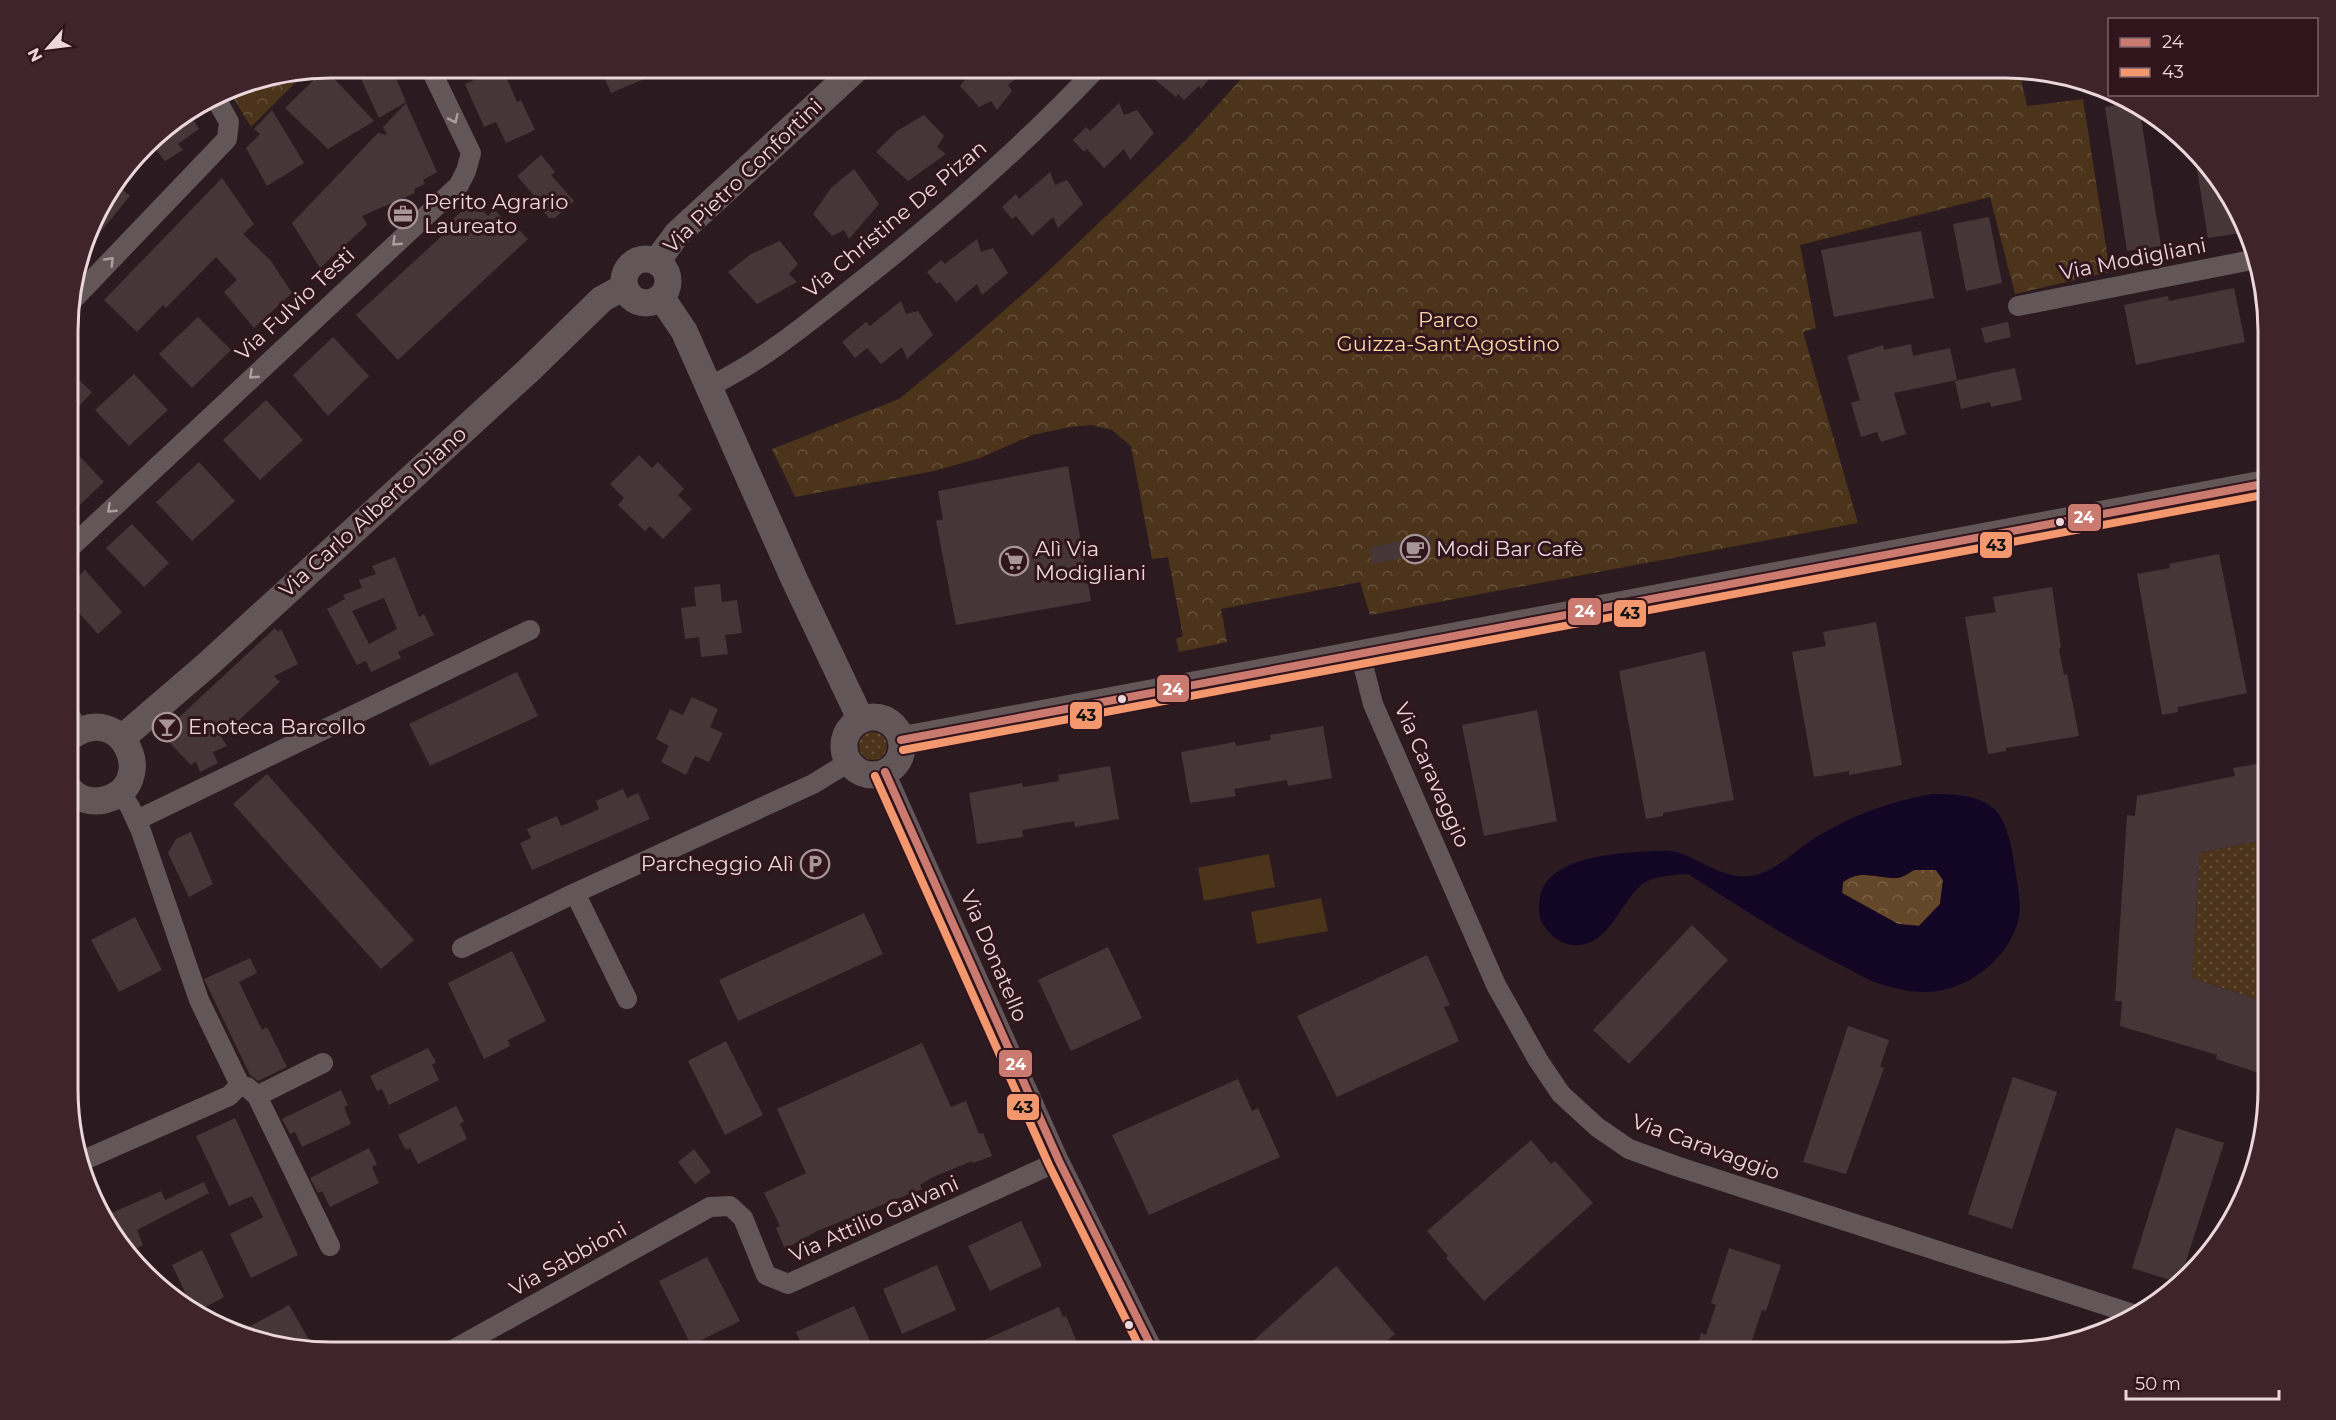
<svg xmlns="http://www.w3.org/2000/svg" width="2336" height="1420" font-family="Montserrat,sans-serif">
<style>
.grass{fill:#4b341a}
.forest{fill:url(#forest-crowns)}
.park{fill:url(#park-crowns)}
.garden{fill:url(#garden-dots)}
.water{fill:#120624;fill-rule:evenodd}
.building{fill:#473637;fill-rule:evenodd}
.lines{fill:none;stroke-linecap:round;stroke-linejoin:round}
.street{stroke:#635659;stroke-width:20}
.secondary{stroke:#635659;stroke-width:27}
.bus-1-casing{stroke:#31151d;stroke-width:12}
.bus-2-casing{stroke:#31151d;stroke-width:12}
.bus-1{stroke:#ca7a6e;stroke-width:8}
.bus-2{stroke:#f3976e;stroke-width:8}
.oneway{stroke:#ae9ca0}
.bus-dot{fill:#ebd6db;stroke:#31151d;stroke-width:2}
.labels{text-anchor:middle;stroke-width:6;stroke-linejoin:round;paint-order:stroke}
.street-label{font-size:21px;fill:#ebd6db;stroke:#31151d}
.poi-label{font-size:21px;fill:#ebd6db;stroke:#31151d;text-anchor:start}
.park-label{font-size:21px;fill:#fcd4a4;stroke:#31151d}
.rim{fill:none;stroke:#ebd6db;stroke-width:3}
.line-badge{stroke:#31151d;stroke-width:2}
.badge-label{font-size:16px;text-anchor:middle;font-weight:bold;fill:#fff}
.pale-badge-label{font-size:16px;text-anchor:middle;font-weight:bold;fill:#111}
</style>
<defs>
<pattern id="forest-crowns" width="20" height="18" patternUnits="userSpaceOnUse" patternTransform="scale(1.5)"><rect width="20" height="18" fill="#634728"/><path d="M2 6a3 3 0 1 1 6 0M12 15a3 3 0 1 1 6 0" fill="none" stroke="#7a6147"/></pattern>
<pattern id="park-crowns" width="20" height="18" patternUnits="userSpaceOnUse" patternTransform="scale(1.5)"><rect width="20" height="18" fill="#4b341a"/><path d="M2 6a3 3 0 1 1 6 0M12 15a3 3 0 1 1 6 0" fill="none" stroke="#65513b"/></pattern>
<pattern id="garden-dots" width="8" height="8" patternUnits="userSpaceOnUse" patternTransform="scale(1.5)"><rect width="8" height="8" fill="#4b341a"/><path d="M2 2h.1M6 6h.1" fill="none" stroke="#65513b" stroke-width="1.8" stroke-linecap="round"/></pattern>
</defs>
<rect width="100%" height="100%" fill="#2b1b20"/>
<path class="grass" d="M 1269,854 L 1275,887 L 1204,901 L 1198,868 Z
M 1321,898 L 1328,931 L 1257,944 L 1251,912 Z"/>
<path class="forest" d="M 1914,870 L 1936,870 L 1943,880 L 1940,904 L 1919,926 L 1898,924 L 1842,893 L 1843,882 C 1860,869 1876,878 1896,878 C 1902,878 1908,873 1914,870 Z"/>
<path class="park" d="M 1251,68 L 2019,69 L 2027,106 L 2083,99 L 2110,272 L 2015,294 L 1990,197 L 1800,245 L 1816,328 L 1803,332 L 1858,523 L 1370,615 L 1360,582 L 1221,609 L 1227,642 L 1179,652 L 1176,639 L 1183,636 L 1168,557 L 1152,559 L 1131,446 L 1112,430 L 1091,425 L 1070,427 L 1032,435 L 980,458 L 934,471 L 795,497 L 772,449 L 899,399 L 953,355 L 1040,279 L 1188,138 Z
M 306,72 L 251,127 L 228,89 L 230,87 Z"/>
<path class="garden" d="M859 746a14 14 0 1 1 28 0a14 14 0 1 1-28 0Z
M 2268,839 L 2268,1003 L 2192,978 L 2200,853 Z"/>
<path class="water" d="M 1932,794 C 1952,794 1976,794 1993,808 C 2006,818 2012,847 2014,862 C 2016,880 2023,903 2018,921 C 2008,961 1964,993 1923,992 C 1911,992 1898,989 1887,986 C 1873,983 1858,974 1845,967 C 1791,941 1740,907 1688,874 C 1674,875 1657,875 1644,883 C 1620,900 1609,950 1571,945 C 1557,942 1547,933 1541,920 C 1538,913 1539,905 1540,898 C 1546,856 1619,853 1653,851 C 1661,851 1672,850 1680,853 C 1705,862 1727,882 1756,875 C 1779,869 1798,848 1818,836 C 1855,814 1890,802 1932,794 ZM 1914,870 L 1936,870 L 1943,880 L 1940,904 L 1919,926 L 1898,924 L 1842,893 L 1843,882 C 1860,869 1876,878 1896,878 C 1902,878 1909,873 1914,870 Z"/>
<path class="building" d="M 356,68 L 392,68 L 406,102 L 379,118 Z
M 502,68 L 517,102 L 521,100 L 535,130 L 506,143 L 496,122 L 484,127 L 465,84 Z
M 600,68 L 670,68 L 611,93 Z
M 974,68 L 1030,68 L 1008,85 L 1012,91 L 997,110 L 991,101 L 979,107 L 960,86 Z
M 1141,68 L 1218,68 L 1201,89 L 1199,86 L 1184,100 L 1178,94 L 1176,97 Z
M 325,69 L 374,121 L 328,149 L 285,108 Z
M 2135,102 L 2139,105 L 2161,246 L 2127,251 L 2105,107 Z
M 406,103 L 437,172 L 423,180 L 425,184 L 414,189 L 415,193 L 362,216 L 367,225 L 320,268 L 292,223 L 378,133 L 387,135 L 383,127 Z
M 1119,103 L 1124,115 L 1137,110 L 1154,133 L 1130,160 L 1124,149 L 1104,168 L 1087,149 L 1084,152 L 1073,140 L 1086,127 L 1090,131 Z
M 272,110 L 304,163 L 267,186 L 246,148 L 260,134 L 254,129 Z
M 189,113 L 199,129 L 178,144 L 183,150 L 165,161 L 150,142 L 157,133 Z
M 924,115 L 944,136 L 937,147 L 946,154 L 908,181 L 876,152 L 897,131 Z
M 541,155 L 555,172 L 551,175 L 574,201 L 555,218 L 549,218 L 534,201 L 536,198 L 517,176 Z
M 2195,157 L 2224,185 L 2238,213 L 2241,233 L 2208,238 Z
M 854,169 L 879,204 L 849,239 L 844,230 L 832,236 L 813,214 L 831,188 Z
M 1050,172 L 1055,185 L 1067,180 L 1083,204 L 1058,228 L 1053,217 L 1032,236 L 1016,216 L 1012,219 L 1002,207 L 1016,194 L 1019,199 Z
M 222,178 L 254,224 L 243,234 L 271,261 L 292,293 L 254,328 L 224,292 L 237,280 L 216,257 L 166,308 L 163,305 L 137,332 L 104,300 Z
M 117,185 L 130,196 L 84,252 L 95,214 Z
M 474,201 L 488,216 L 494,209 L 512,228 L 514,225 L 528,239 L 398,360 L 356,315 L 456,223 L 453,219 Z
M 1989,217 L 2002,283 L 1966,291 L 1953,224 Z
M 1921,231 L 1934,298 L 1834,317 L 1821,250 Z
M 977,239 L 981,252 L 993,248 L 1008,273 L 982,295 L 977,284 L 956,302 L 940,282 L 937,284 L 927,272 L 941,260 L 945,264 Z
M 780,241 L 798,264 L 789,274 L 797,282 L 757,304 L 728,272 L 751,254 Z
M 2234,288 L 2245,342 L 2136,365 L 2124,305 L 2168,296 L 2169,301 Z
M 901,301 L 906,314 L 918,311 L 933,335 L 907,359 L 902,347 L 881,364 L 867,348 L 855,358 L 842,342 L 866,322 L 870,326 Z
M 198,317 L 231,350 L 192,388 L 159,354 Z
M 2008,322 L 2011,337 L 1985,343 L 1981,328 Z
M 333,337 L 369,376 L 328,416 L 293,375 Z
M 1911,344 L 1913,356 L 1950,348 L 1957,380 L 1894,393 L 1906,434 L 1881,442 L 1877,432 L 1861,437 L 1851,403 L 1860,400 L 1847,356 L 1883,345 L 1884,350 Z
M 2015,368 L 2022,400 L 1991,407 L 1990,402 L 1961,409 L 1955,381 Z
M 70,372 L 92,392 L 70,416 Z
M 134,374 L 168,410 L 129,446 L 95,410 Z
M 266,400 L 303,440 L 260,480 L 223,440 Z
M 70,446 L 104,482 L 70,514 Z
M 639,455 L 652,468 L 658,462 L 684,489 L 678,495 L 692,509 L 663,539 L 650,526 L 645,531 L 618,505 L 624,498 L 610,484 Z
M 199,462 L 235,501 L 192,541 L 156,502 Z
M 1068,466 L 1091,601 L 956,625 L 936,521 L 943,519 L 938,491 Z
M 132,524 L 169,563 L 144,587 L 106,548 Z
M 1429,536 L 1432,553 L 1372,564 L 1369,547 Z
M 2219,554 L 2247,693 L 2178,707 L 2178,712 L 2162,715 L 2137,574 L 2170,568 L 2169,564 Z
M 395,557 L 419,617 L 424,614 L 434,635 L 398,652 L 401,658 L 371,672 L 366,661 L 357,665 L 327,609 L 345,599 L 352,611 L 343,595 L 362,588 L 359,580 L 376,574 L 372,566 ZM 384,598 L 397,629 L 369,644 L 352,611 Z
M 85,570 L 122,612 L 98,634 L 70,603 L 70,584 Z
M 720,584 L 722,602 L 737,600 L 742,633 L 725,635 L 728,654 L 701,657 L 699,637 L 685,639 L 681,608 L 696,606 L 694,587 Z
M 2052,587 L 2061,647 L 2059,649 L 2064,675 L 2067,674 L 2079,736 L 2006,748 L 2006,751 L 1988,754 L 1965,617 L 1996,612 L 1993,597 Z
M 1876,622 L 1902,765 L 1849,775 L 1849,771 L 1814,777 L 1792,652 L 1826,646 L 1823,632 Z
M 275,628 L 278,632 L 281,629 L 298,664 L 274,676 L 280,682 L 221,737 L 227,746 L 213,752 L 218,763 L 200,772 L 196,761 L 191,765 L 161,734 Z
M 1705,651 L 1734,800 L 1663,813 L 1663,816 L 1646,819 L 1619,671 Z
M 517,672 L 538,716 L 430,766 L 409,724 Z
M 692,697 L 718,709 L 710,727 L 723,733 L 709,762 L 695,756 L 686,775 L 661,762 L 669,746 L 656,739 L 670,709 L 683,715 Z
M 1537,710 L 1557,821 L 1484,836 L 1462,725 Z
M 1323,726 L 1332,778 L 1288,786 L 1287,780 L 1234,789 L 1236,796 L 1190,803 L 1181,752 L 1235,742 L 1236,746 L 1271,740 L 1270,735 Z
M 2268,762 L 2268,839 L 2200,853 L 2192,978 L 2268,1003 L 2268,1076 L 2216,1059 L 2217,1055 L 2120,1026 L 2122,1001 L 2115,1001 L 2127,815 L 2135,816 L 2137,796 L 2235,776 L 2233,768 Z
M 1110,766 L 1119,819 L 1075,827 L 1074,821 L 1022,830 L 1023,837 L 977,844 L 969,793 L 1022,783 L 1023,787 L 1059,781 L 1058,775 Z
M 267,774 L 414,940 L 381,969 L 233,804 Z
M 623,789 L 627,798 L 638,793 L 650,819 L 532,870 L 520,843 L 531,838 L 527,829 L 557,816 L 561,826 L 569,823 L 599,809 L 596,801 Z
M 191,832 L 213,884 L 189,897 L 168,853 L 176,839 Z
M 864,913 L 883,954 L 738,1021 L 719,980 Z
M 135,917 L 162,970 L 119,992 L 91,940 Z
M 1692,925 L 1728,960 L 1629,1064 L 1593,1030 Z
M 1108,947 L 1142,1018 L 1071,1051 L 1038,980 Z
M 512,951 L 546,1021 L 508,1040 L 510,1046 L 484,1059 L 448,983 Z
M 1427,955 L 1450,1005 L 1444,1007 L 1459,1041 L 1337,1097 L 1297,1016 Z
M 250,958 L 257,973 L 239,982 L 262,1030 L 267,1027 L 287,1067 L 258,1081 L 250,1075 L 204,979 Z
M 1848,1026 L 1889,1040 L 1880,1067 L 1884,1068 L 1846,1174 L 1803,1162 Z
M 726,1041 L 763,1115 L 725,1135 L 688,1061 Z
M 922,1043 L 951,1107 L 966,1101 L 979,1134 L 983,1133 L 992,1156 L 973,1163 L 972,1161 L 931,1178 L 920,1185 L 922,1189 L 817,1231 L 785,1249 L 776,1228 L 780,1226 L 764,1193 L 806,1173 L 777,1109 Z
M 428,1048 L 436,1062 L 432,1065 L 439,1080 L 389,1105 L 382,1089 L 377,1091 L 370,1076 Z
M 2013,1077 L 2057,1092 L 2012,1229 L 1968,1214 Z
M 1238,1079 L 1252,1111 L 1258,1108 L 1280,1157 L 1149,1215 L 1112,1135 Z
M 341,1090 L 348,1105 L 344,1107 L 351,1124 L 302,1147 L 295,1132 L 290,1134 L 282,1119 Z
M 456,1106 L 464,1121 L 460,1124 L 467,1139 L 418,1164 L 410,1148 L 406,1150 L 398,1135 Z
M 235,1118 L 298,1255 L 251,1278 L 230,1234 L 263,1217 L 252,1196 L 229,1206 L 196,1136 Z
M 2176,1128 L 2224,1143 L 2179,1283 L 2132,1268 Z
M 1531,1140 L 1551,1164 L 1555,1161 L 1593,1203 L 1484,1301 L 1446,1258 L 1448,1256 L 1427,1231 Z
M 369,1148 L 377,1164 L 372,1167 L 379,1183 L 330,1207 L 322,1191 L 318,1193 L 310,1178 Z
M 694,1149 L 711,1172 L 695,1184 L 678,1162 Z
M 204,1182 L 209,1193 L 137,1230 L 143,1245 L 129,1252 L 112,1235 L 105,1216 L 161,1191 L 165,1200 Z
M 1021,1221 L 1042,1266 L 990,1291 L 968,1246 Z
M 1729,1248 L 1781,1265 L 1766,1311 L 1762,1310 L 1748,1352 L 1695,1352 L 1701,1333 L 1706,1335 L 1716,1305 L 1711,1303 Z
M 202,1250 L 224,1297 L 195,1313 L 172,1265 Z
M 707,1257 L 740,1321 L 691,1345 L 659,1281 Z
M 937,1265 L 956,1310 L 902,1334 L 883,1289 Z
M 1336,1266 L 1395,1334 L 1374,1352 L 1241,1352 Z
M 289,1305 L 315,1350 L 262,1343 L 238,1333 Z
M 854,1306 L 875,1352 L 805,1352 L 796,1332 Z
M 1059,1307 L 1063,1317 L 1066,1316 L 1079,1347 L 1070,1352 L 957,1352 Z"/>
<g class="lines">
<path class="street" d="M 2263,290 L 2268,330
M 70,303 L 227,139 L 229,122 L 215,97
M 2018,306 L 2257,259
M 710,386 C 764,360 809,322 856,285 C 941,218 1023,147 1097,68
M 70,548 L 459,185 L 466,171 L 471,153 L 430,68
M 1360,653 L 1373,704 L 1496,985 L 1538,1060 L 1561,1094 L 1597,1127 L 1629,1149 L 1676,1166 L 2139,1316
M 70,715 L 78,731
M 885,772 L 1059,1161 L 1154,1352
M 120,793 L 130,807 L 141,831 L 199,1000 L 240,1085
M 137,820 L 530,630
M 575,893 L 627,999
M 462,948 L 575,893 L 813,784 L 849,762
M 240,1085 L 247,1087 L 257,1096 L 330,1246
M 257,1096 L 323,1063
M 84,1160 L 229,1096 L 240,1085
M 449,1352 L 710,1207 L 730,1206 L 743,1218 L 766,1275 L 788,1284 L 1059,1161"/>
<path class="secondary" d="M624 281a22 22 0 1 1 44 0a22 22 0 1 1-44 0Z
M 657,261 L 677,234 L 857,68
M 661,297 L 684,331 L 795,581 L 861,720
M844 746a29 29 0 1 1 58 0a29 29 0 1 1-58 0Z
M 70,737 C 124,698 160,787 104,800 C 91,803 79,799 70,790
M 122,738 L 207,665 L 528,371 L 602,299 L 624,287
M 901,740 L 2268,483"/>
<g class="bus-1-casing">
<path id="bus-1" d="M 901,740 L 2268,483
M 885,772 L 1059,1161 L 1154,1352"/>
</g>
<g class="bus-2-casing">
<path id="bus-2" d="M 903,750 L 2268,494
M 875,776 L 1049,1165 L 1142,1352"/>
</g>
<use href="#bus-1" class="bus-1"/>
<use href="#bus-2" class="bus-2"/>
</g>
<defs><path id="oneway-chevron" d="M-2-3.5L2.5 0L-2 3.5" fill="none" stroke-width="1.6" stroke-linecap="round" stroke-linejoin="round" transform="scale(1.5)"/></defs>
<g class="oneway">
<use href="#oneway-chevron" transform="translate(454 119) rotate(64)"/>
<use href="#oneway-chevron" transform="translate(396 242) rotate(137)"/>
<use href="#oneway-chevron" transform="translate(110 261) rotate(-46)"/>
<use href="#oneway-chevron" transform="translate(253 375) rotate(137)"/>
<use href="#oneway-chevron" transform="translate(111 509) rotate(137)"/>
</g>
<defs>
<g id="office-ring" transform="scale(1.5)"><circle r="9.5" fill="#31151d" stroke="#a8959a" stroke-width="1.5"/><path d="M-6-3h4V-5.5h4V-3h4V5H-6ZM-1-4.5V-3h2v-1.5ZM-6 0V1H6V0Z" fill="#a8959a"/></g>
<g id="cafe-ring" transform="scale(1.5)"><circle r="9.5" fill="#31151d" stroke="#a8959a" stroke-width="1.5"/><path d="M-5.5-4.5H6V0H3Q3 3.5 0 3.5H-2.5Q-5.5 3.5-5.5 0ZM3-3.2v2h1.7v-2ZM-6 4.5H4V6H-6Z" fill="#a8959a"/></g>
<g id="supermarket-ring" transform="scale(1.5)"><circle r="9.5" fill="#31151d" stroke="#a8959a" stroke-width="1.5"/><path d="M-6-5.5h2.5l.6 2H6L4.5 2H-2.5L-4.4-4H-6ZM-1.5 3.2a1.3 1.3 0 1 0 .1 0ZM3 3.2a1.3 1.3 0 1 0 .1 0Z" fill="#a8959a"/></g>
<g id="bar-ring" transform="scale(1.5)"><circle r="9.5" fill="#31151d" stroke="#a8959a" stroke-width="1.5"/><path d="M-6-5H6L.8 .8V4.5H3.5V6h-7V4.5H-.8V.8Z" fill="#a8959a"/></g>
<g id="parking-ring" transform="scale(1.5)"><circle r="9.5" fill="#31151d" stroke="#a8959a" stroke-width="1.5"/><path d="M-3.5-5.5H1a3.5 3.5 0 0 1 0 7H-1V5.5H-3.5ZM-1-3.4V-.6H.8a1.4 1.4 0 0 0 0-2.8Z" fill="#a8959a"/></g>
</defs>
<g fill-rule="evenodd">
<use href="#office-ring" x="403" y="214"/>
<use href="#cafe-ring" x="1415" y="549"/>
<use href="#supermarket-ring" x="1014" y="561"/>
<use href="#bar-ring" x="167" y="727"/>
<use href="#parking-ring" x="815" y="864"/>
</g>
<g class="bus-dot">
<circle cx="2060" cy="522" r="5"/>
<circle cx="1122" cy="699" r="5"/>
<circle cx="1129" cy="1325" r="5"/>
</g>
<g class="labels">
<g class="street-label">
<text transform="translate(743 176) rotate(-44)" y="7">Via Pietro Confortini</text>
<text transform="translate(895 219) rotate(-40)" y="7">Via Christine De Pizan</text>
<text transform="translate(2133 259) rotate(-11)" y="7">Via Modigliani</text>
<text transform="translate(295 304) rotate(-43)" y="7">Via Fulvio Testi</text>
<text transform="translate(373 512) rotate(-42)" y="7">Via Carlo Alberto Diano</text>
<text transform="translate(1432 775) rotate(66)" y="7">Via Caravaggio</text>
<text transform="translate(994 956) rotate(67)" y="7">Via Donatello</text>
<text transform="translate(1706 1147) rotate(20)" y="7">Via Caravaggio</text>
<text transform="translate(874 1219) rotate(-24)" y="7">Via Attilio Galvani</text>
<text transform="translate(568 1259) rotate(-29)" y="7">Via Sabbioni</text>
</g>
<g class="poi-label">
<text x="424" y="209">Perito Agrario<tspan x="424" dy="24">Laureato</tspan></text>
<text x="1035" y="556">Alì Via<tspan x="1035" dy="24">Modigliani</tspan></text>
<text x="1436" y="556">Modi Bar Cafè</text>
<text x="188" y="734">Enoteca Barcollo</text>
<text x="794" y="871" text-anchor="end">Parcheggio Alì</text>
</g>
<g class="park-label">
<text x="1448" y="327">Parco<tspan x="1448" dy="24">Guizza-Sant'Agostino</tspan></text>
</g>
</g>
<path d="M0 0H2336V1420H0ZM331 78H2005A253 253 0 0 1 2258 331V1089A253 253 0 0 1 2005 1342H331A253 253 0 0 1 78 1089V331A253 253 0 0 1 331 78Z" fill="#40242c" fill-rule="evenodd"/>
<path class="rim" d="M331 78H2005A253 253 0 0 1 2258 331V1089A253 253 0 0 1 2005 1342H331A253 253 0 0 1 78 1089V331A253 253 0 0 1 331 78Z"/>
<g class="line-badge">
<rect x="2067" y="503" width="35" height="29" rx="6" fill="#ca7a6e"/>
<rect x="1979" y="531" width="34" height="28" rx="6" fill="#f3976e"/>
<rect x="1567" y="597" width="35" height="29" rx="6" fill="#ca7a6e"/>
<rect x="1613" y="599" width="34" height="29" rx="6" fill="#f3976e"/>
<rect x="1156" y="674" width="34" height="29" rx="6" fill="#ca7a6e"/>
<rect x="1069" y="701" width="34" height="29" rx="6" fill="#f3976e"/>
<rect x="998" y="1049" width="35" height="29" rx="6" fill="#ca7a6e"/>
<rect x="1006" y="1093" width="34" height="28" rx="6" fill="#f3976e"/>
</g>
<g class="badge-label">
<text x="2084" y="523">24</text>
<text x="1585" y="617">24</text>
<text x="1173" y="695">24</text>
<text x="1016" y="1070">24</text>
</g>
<g class="pale-badge-label">
<text x="1996" y="551">43</text>
<text x="1630" y="619">43</text>
<text x="1086" y="721">43</text>
<text x="1023" y="1113">43</text>
</g>
<rect x="2108" y="18" width="210" height="78" fill="#31151d" stroke="#7b6269" stroke-width="1.5"/>
<rect x="2120" y="38" width="30" height="9" fill="#ca7a6e" stroke="#7b6269" stroke-width="1.5"/>
<text x="2162" y="48" font-size="18" fill="#ebd6db">24</text>
<rect x="2120" y="68" width="30" height="9" fill="#f3976e" stroke="#7b6269" stroke-width="1.5"/>
<text x="2162" y="78" font-size="18" fill="#ebd6db">43</text>
<g transform="translate(48 48) rotate(242)" stroke="#31151d" stroke-width="4.5" paint-order="stroke">
<path d="M0-4.5L10 22L0 15L-10 22Z" fill="#ebd6db"/>
<text y="-9" font-size="16" font-weight="bold" text-anchor="middle" fill="#ebd6db">N</text>
</g>
<path d="M2126 1390v9h153v-9" fill="none" stroke="#ebd6db" stroke-width="3"/>
<text x="2135" y="1390" font-size="18" fill="#ebd6db" stroke="#31151d" stroke-width="4.5" paint-order="stroke">50 m</text>
</svg>
